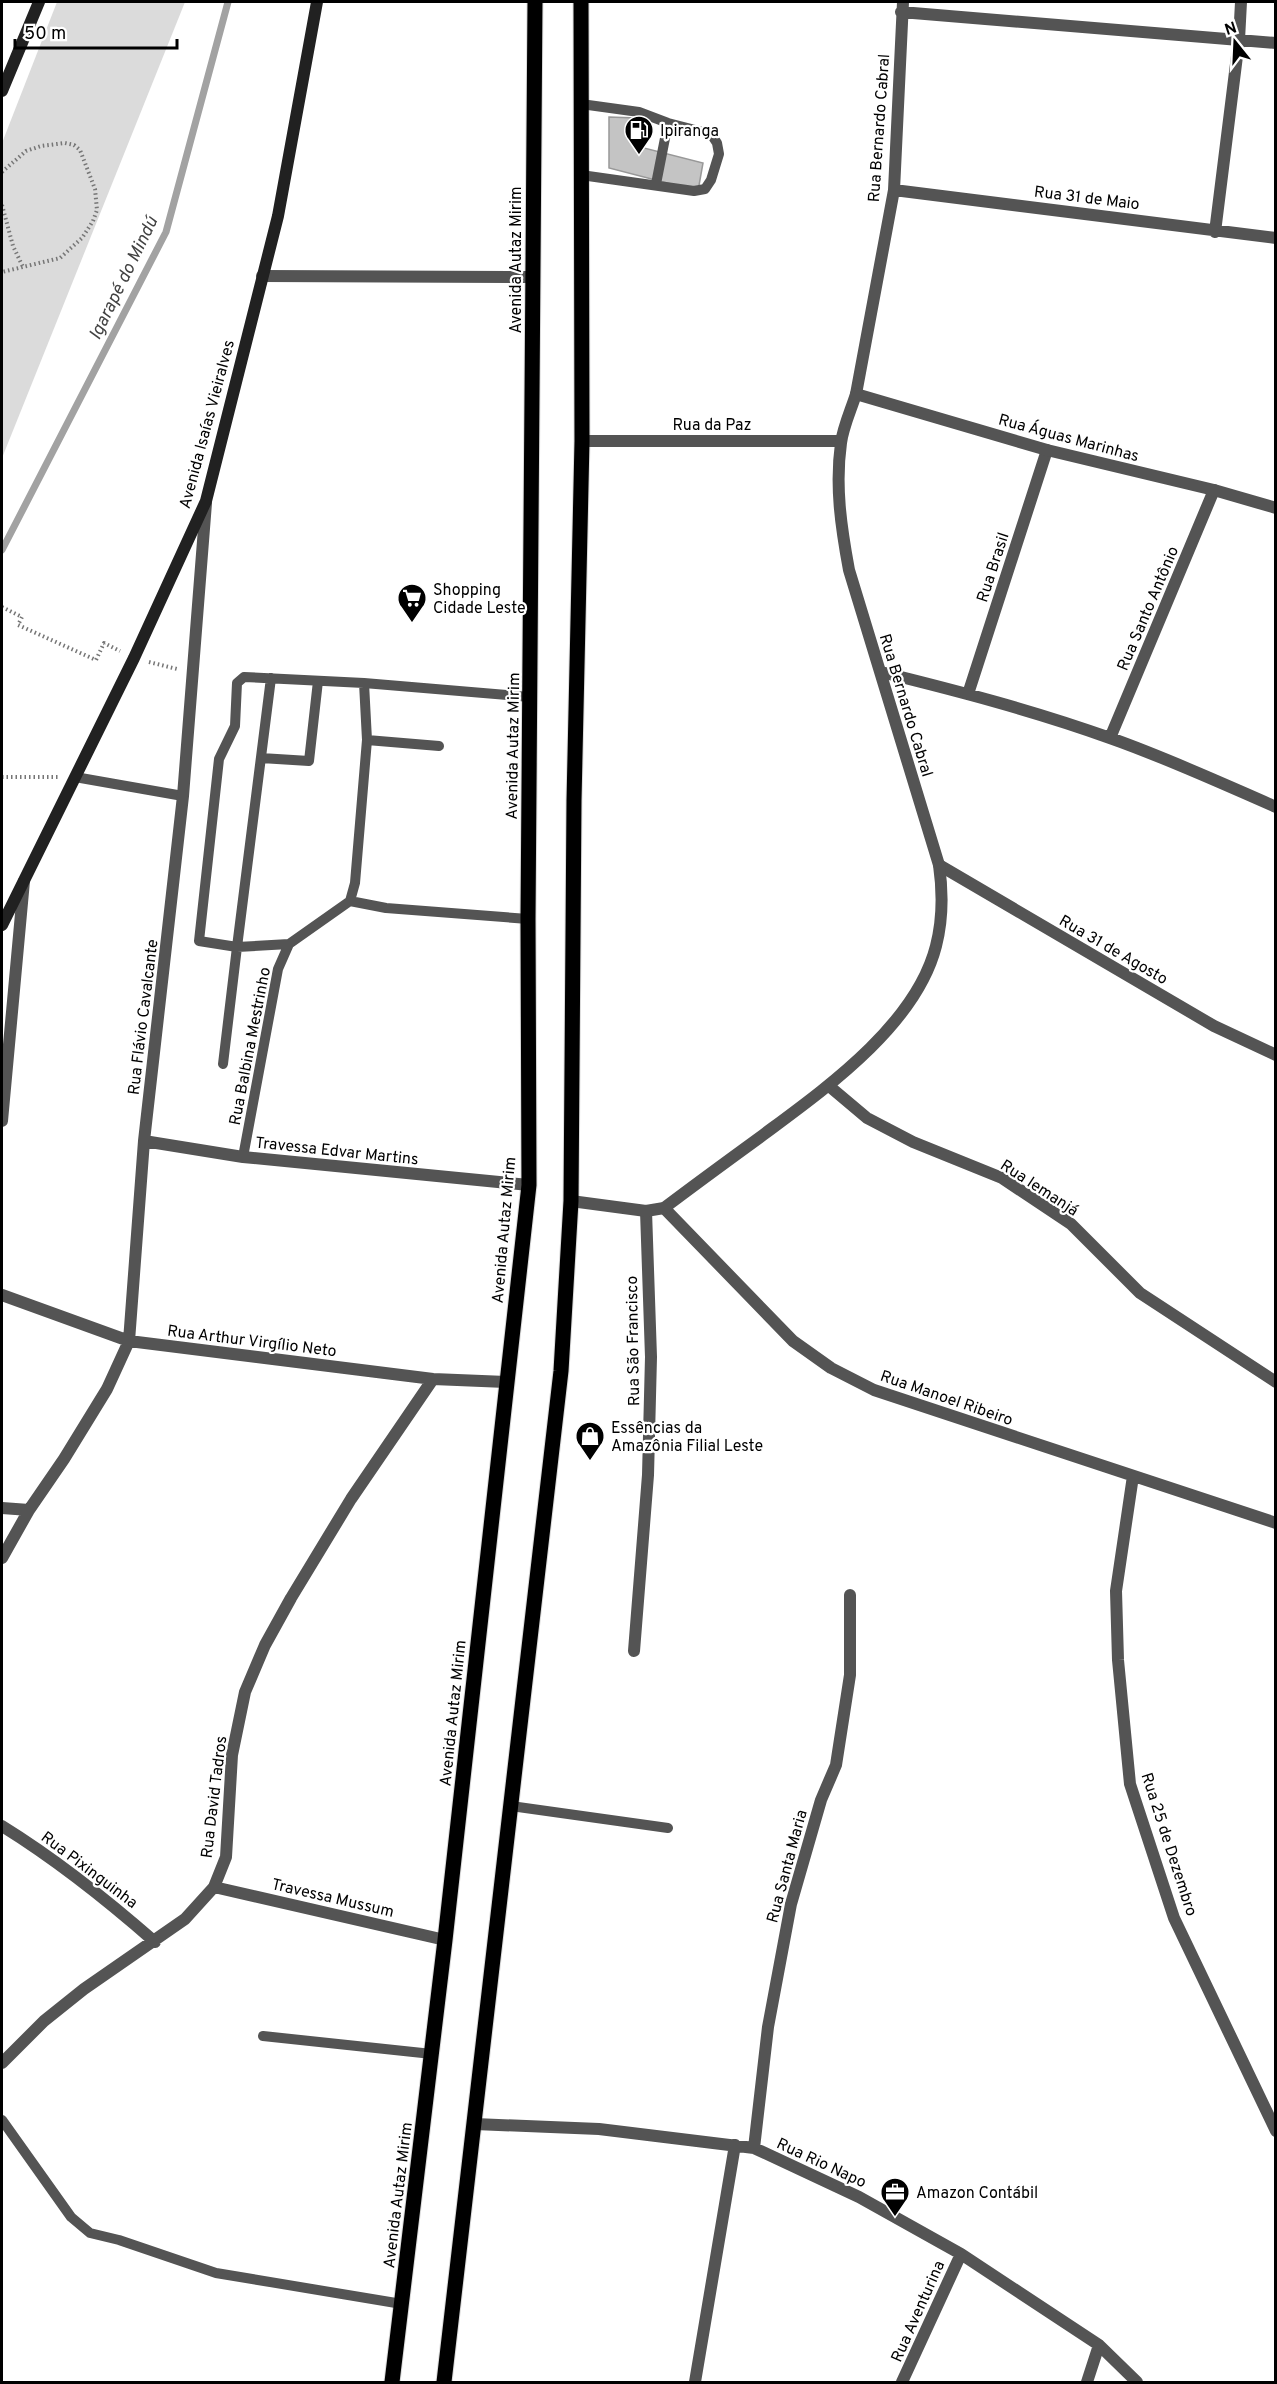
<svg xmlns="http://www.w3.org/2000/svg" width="1277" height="2384" font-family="Overpass,sans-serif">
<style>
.green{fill:#dbdbdb}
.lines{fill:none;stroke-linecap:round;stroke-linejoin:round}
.stream{stroke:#a2a2a2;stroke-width:7}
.building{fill:#c4c4c4;stroke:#989898;stroke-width:1.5}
.primary-casing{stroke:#dbdbdb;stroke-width:17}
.path{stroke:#767676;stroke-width:4;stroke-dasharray:1.5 3;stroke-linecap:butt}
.service{stroke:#545454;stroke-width:10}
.minor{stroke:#545454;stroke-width:12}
.tertiary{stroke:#545454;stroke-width:12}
.secondary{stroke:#212121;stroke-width:12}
.primary{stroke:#000;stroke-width:15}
.labels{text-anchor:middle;stroke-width:4.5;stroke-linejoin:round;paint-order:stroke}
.street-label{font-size:16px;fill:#000;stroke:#fff}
.poi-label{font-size:16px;fill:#000;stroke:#fff;text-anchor:start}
.water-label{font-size:18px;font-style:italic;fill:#434343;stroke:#fff}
</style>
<rect width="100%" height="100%" fill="#fff"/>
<path class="green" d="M 57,2 L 185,2 L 2,458 L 2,143 Z"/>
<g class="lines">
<path class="stream" d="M 2,550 L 166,232 L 228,2"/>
</g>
<path class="building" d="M 609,117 L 636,118 L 636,146 L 703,163 L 698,191 L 609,168 Z"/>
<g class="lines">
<g class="primary-casing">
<path id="primary" d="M 392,2382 L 445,1940 L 529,1185 L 528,919 L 535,2
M 444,2382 L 561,1371 L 571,1201 L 574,801 L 582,441 L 581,2"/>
</g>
<path class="path" d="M 2,172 L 26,151 L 41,146 L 65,143 L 74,145 L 80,150 L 95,189 L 97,210 L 93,221 L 82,238 L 60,258 L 2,272
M 2,205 L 13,246 L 23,267
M 2,607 L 22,617 L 18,625 L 96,660 L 104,643 L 120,651
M 149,662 L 177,669
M 2,777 L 59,777"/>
<path class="service" d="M 581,104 L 639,112 L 668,123 L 711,134 L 717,143 L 719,154 L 711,180 L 705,189 L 694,191 L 581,175
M 656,184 L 668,123
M 271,678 L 237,947 L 199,941 L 219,759 L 235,726 L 237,683 L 244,677 L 364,683 L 530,697
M 364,683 L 367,740 L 439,746
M 367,740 L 355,883 L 350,901 L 386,908 L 528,919
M 261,758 L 309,761 L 318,681
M 75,777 L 183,796
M 223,1064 L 237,947 L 289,944
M 243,1157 L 278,969 L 289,944 L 350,901
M 511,1806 L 668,1828
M 263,2036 L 432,2054
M 2,2120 L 71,2217 L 90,2233 L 119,2240 L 216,2273 L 402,2304"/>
<path class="minor" d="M 901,12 L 1276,43
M 894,190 L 1276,238
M 1215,232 L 1239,40 L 1241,2
M 262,276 L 532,277
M 856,394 L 894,190 L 903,2
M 582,441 L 841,441
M 881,672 C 958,691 1035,711 1110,738 C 1167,758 1221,783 1276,807
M 968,694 L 1047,450
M 1110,738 L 1214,490
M 939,865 L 1214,1026 L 1276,1055
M 829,1086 L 867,1118 L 913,1142 L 1002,1178 L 1071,1224 L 1140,1293 L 1276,1382
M 2,1121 L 24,881
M 144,1141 L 243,1157 L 529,1185
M 664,1208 L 793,1341 L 831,1368 L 874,1390 L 1276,1523
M 2,1295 L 129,1341 L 433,1379 L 506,1382
M 1133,1476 L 1116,1591 L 1118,1660 L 1130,1784 L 1174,1918 L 1276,2131
M 2,1508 L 29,1510
M 2,1558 L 29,1510 L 64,1459 L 107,1389 L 129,1341 L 144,1141 L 183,796 L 206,503
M 634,1651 L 648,1475 L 651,1357 L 646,1211
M 2,1826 C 57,1860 106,1899 155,1942
M 214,1887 L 445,1940
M 2,2063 L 44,2021 L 84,1989 L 185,1919 L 214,1887 L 226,1857 L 232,1755 L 245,1692 L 265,1645 L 291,1598 L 351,1499 L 433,1379
M 475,2124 L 599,2129 L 754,2148 L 859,2197 L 961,2254 L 1099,2345 L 1137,2382
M 754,2148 L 768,2027 L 791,1904 L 821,1800 L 836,1765 L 850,1675 L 850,1595
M 695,2382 L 735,2145
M 902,2382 L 961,2254
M 1087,2382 L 1099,2345"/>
<path class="tertiary" d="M 571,1201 L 646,1211 L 664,1208 C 697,1183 730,1159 763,1135 C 825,1089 916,1025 936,946 C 943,919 943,893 939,865 L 849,570 C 841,527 835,486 841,443 C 843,427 851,410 856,394 L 1047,450 L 1214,490 L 1276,508"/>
<path class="secondary" d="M 2,91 L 39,2
M 2,925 L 134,658 L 206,501 L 278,216 L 317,2"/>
<use href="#primary" class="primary"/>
</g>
<defs>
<g id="fuel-pin" transform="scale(1.5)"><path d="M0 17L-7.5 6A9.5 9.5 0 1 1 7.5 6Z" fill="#000" stroke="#fff"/><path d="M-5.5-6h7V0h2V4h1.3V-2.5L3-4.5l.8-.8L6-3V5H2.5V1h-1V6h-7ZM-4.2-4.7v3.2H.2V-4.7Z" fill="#fff"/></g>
<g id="supermarket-pin" transform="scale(1.5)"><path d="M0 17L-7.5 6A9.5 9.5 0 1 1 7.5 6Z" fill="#000" stroke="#fff"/><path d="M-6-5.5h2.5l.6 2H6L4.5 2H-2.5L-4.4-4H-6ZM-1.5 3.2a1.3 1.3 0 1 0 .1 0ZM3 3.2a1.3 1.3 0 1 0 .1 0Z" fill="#fff"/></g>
<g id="shop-pin" transform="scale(1.5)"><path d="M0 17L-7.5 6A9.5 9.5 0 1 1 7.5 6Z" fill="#000" stroke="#fff"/><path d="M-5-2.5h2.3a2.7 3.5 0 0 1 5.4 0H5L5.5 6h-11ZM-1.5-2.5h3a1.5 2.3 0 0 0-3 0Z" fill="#fff"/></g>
<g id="office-pin" transform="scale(1.5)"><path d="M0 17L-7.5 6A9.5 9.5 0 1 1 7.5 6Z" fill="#000" stroke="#fff"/><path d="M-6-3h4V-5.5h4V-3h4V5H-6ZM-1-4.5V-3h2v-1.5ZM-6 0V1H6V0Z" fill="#fff"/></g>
</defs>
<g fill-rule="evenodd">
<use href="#fuel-pin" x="639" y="130"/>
<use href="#supermarket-pin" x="412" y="598"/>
<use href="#shop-pin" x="590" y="1436"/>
<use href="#office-pin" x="895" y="2192"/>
</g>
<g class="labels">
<g class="street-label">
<text transform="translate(878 128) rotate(-86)" y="6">Rua Bernardo Cabral</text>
<text transform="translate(1087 197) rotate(7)" y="6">Rua 31 de Maio</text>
<text transform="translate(515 260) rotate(-90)" y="6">Avenida Autaz Mirim</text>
<text transform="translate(206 424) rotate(-75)" y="6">Avenida Isaías Vieiralves</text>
<text x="712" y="430">Rua da Paz</text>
<text transform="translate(1069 437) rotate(15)" y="6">Rua Águas Marinhas</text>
<text transform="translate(992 567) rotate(-72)" y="6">Rua Brasil</text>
<text transform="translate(1147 608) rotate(-67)" y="6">Rua Santo Antônio</text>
<text transform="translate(907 705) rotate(73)" y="6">Rua Bernardo Cabral</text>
<text transform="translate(512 746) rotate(-89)" y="6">Avenida Autaz Mirim</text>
<text transform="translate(1114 949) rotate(30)" y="6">Rua 31 de Agosto</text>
<text transform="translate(142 1017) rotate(-83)" y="6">Rua Flávio Cavalcante</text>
<text transform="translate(249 1046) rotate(-79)" y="6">Rua Balbina Mestrinho</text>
<text transform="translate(337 1150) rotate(6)" y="6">Travessa Edvar Martins</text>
<text transform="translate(1040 1187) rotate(33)" y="6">Rua Iemanjá</text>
<text transform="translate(503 1230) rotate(-85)" y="6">Avenida Autaz Mirim</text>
<text transform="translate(252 1340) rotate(7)" y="6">Rua Arthur Virgílio Neto</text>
<text transform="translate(632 1341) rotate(-91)" y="6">Rua São Francisco</text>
<text transform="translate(947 1397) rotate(19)" y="6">Rua Manoel Ribeiro</text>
<text transform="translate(452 1713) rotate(-84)" y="6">Avenida Autaz Mirim</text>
<text transform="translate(213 1797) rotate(-83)" y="6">Rua David Tadros</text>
<text transform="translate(1170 1844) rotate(72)" y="6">Rua 25 de Dezembro</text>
<text transform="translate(786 1866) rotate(-75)" y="6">Rua Santa Maria</text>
<text transform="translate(90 1869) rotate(37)" y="6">Rua Pixinguinha</text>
<text transform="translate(333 1897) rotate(13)" y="6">Travessa Mussum</text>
<text transform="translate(822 2162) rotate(25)" y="6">Rua Rio Napo</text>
<text transform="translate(397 2195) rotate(-83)" y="6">Avenida Autaz Mirim</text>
<text transform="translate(917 2311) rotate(-66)" y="6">Rua Aventurina</text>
</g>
<g class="poi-label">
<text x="660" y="136">Ipiranga</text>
<text x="433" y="595">Shopping<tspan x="433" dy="18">Cidade Leste</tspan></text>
<text x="611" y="1433">Essências da<tspan x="611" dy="18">Amazônia Filial Leste</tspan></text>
<text x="916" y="2198">Amazon Contábil</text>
</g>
<g class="water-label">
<text transform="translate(123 278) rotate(-64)" y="6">Igarapé do Mindú</text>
</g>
</g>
<rect width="1277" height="2384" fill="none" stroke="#000000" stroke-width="6"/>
<g transform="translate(1235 42) rotate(342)" stroke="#ffffff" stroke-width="4.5" paint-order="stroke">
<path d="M0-4.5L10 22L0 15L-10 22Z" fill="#000000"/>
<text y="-9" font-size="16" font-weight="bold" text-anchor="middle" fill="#000000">N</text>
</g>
<path d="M15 39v9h162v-9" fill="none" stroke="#000000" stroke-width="3"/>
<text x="24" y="39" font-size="18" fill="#000000" stroke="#ffffff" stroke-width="4.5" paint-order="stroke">50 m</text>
</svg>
